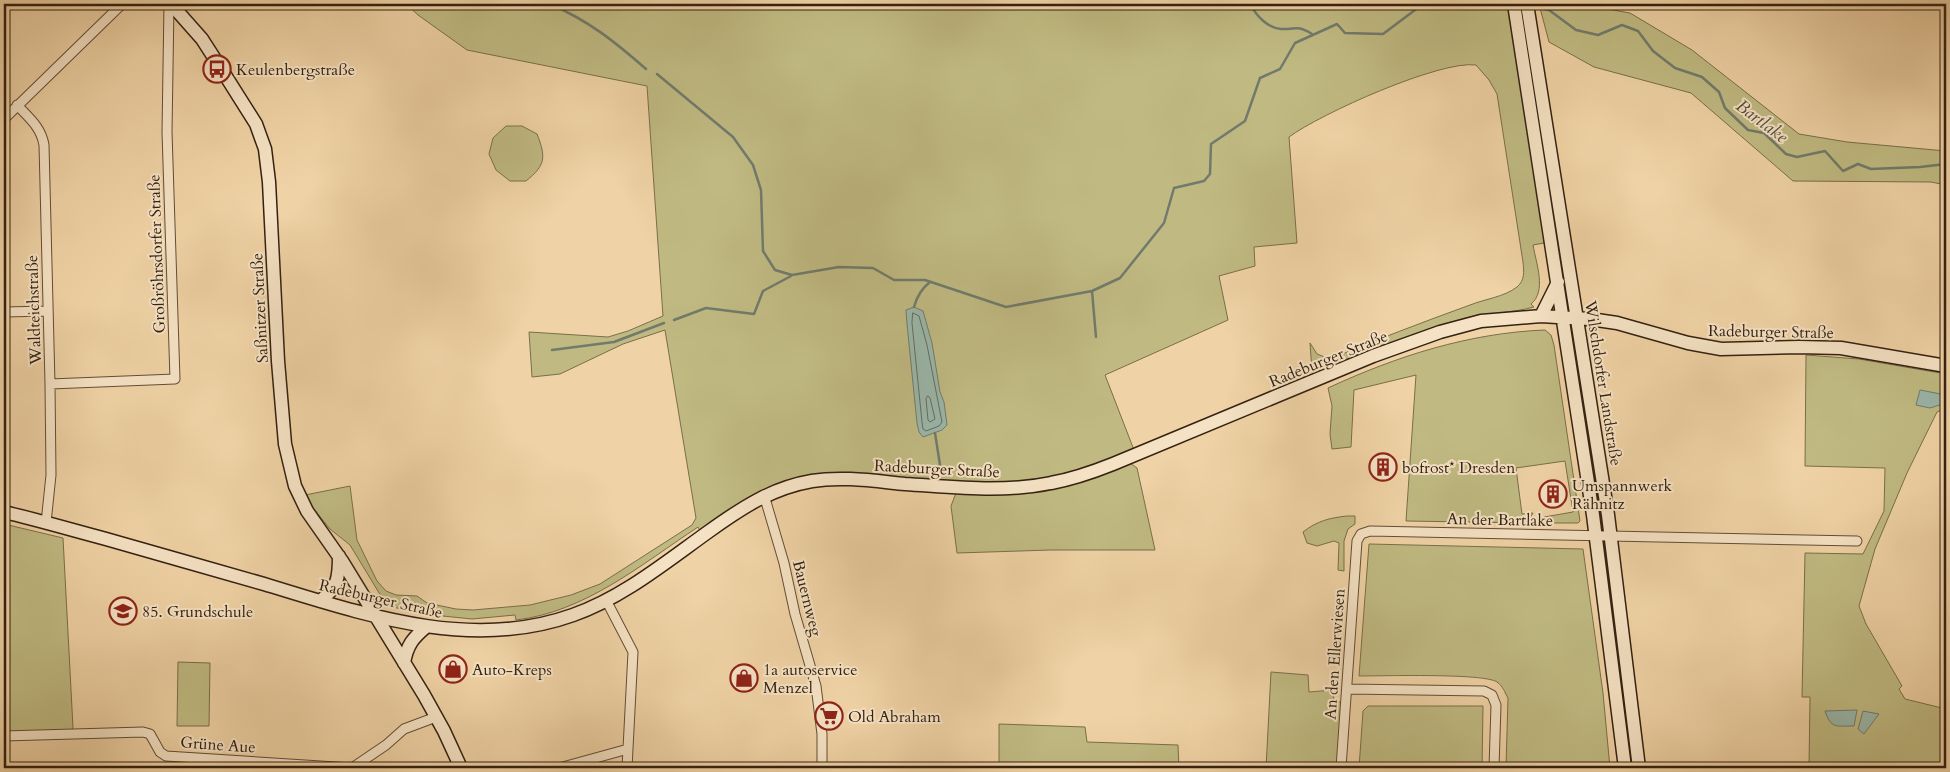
<svg xmlns="http://www.w3.org/2000/svg" width="1950" height="772" font-family="Cardo,serif">
<style>
.green{fill:#c0ba82;stroke:#7a6e4a}
.water{fill:#9ab7aa;stroke:#717b6d}
.lines{fill:none;stroke-linecap:round;stroke-linejoin:round}
.shore{stroke:#676c5e;stroke-width:1}
.stream{stroke:#717b6d;stroke-width:2.5}
.street-casing{stroke:#634d36;stroke-width:11}
.secondary-casing{stroke:#342111;stroke-width:15}
.street{stroke:#f5e2c4;stroke-width:9}
.secondary{stroke:#f5e2c4;stroke-width:12}
.labels{text-anchor:middle;stroke-width:4;stroke-linejoin:round;paint-order:stroke}
.poi-label{font-size:16px;fill:#342111;stroke:#f5e2c4;text-anchor:start}
.street-label{font-size:16px;fill:#342111;stroke:#f5e2c4}
.water-label{font-size:18px;font-style:italic;fill:#534e3f;stroke:#f5e2c4}
</style>
<rect width="100%" height="100%" fill="#efd2a5"/>
<filter id="stains"><feTurbulence type="fractalNoise" baseFrequency=".004" numOctaves="4"/><feColorMatrix values="0 0 0 0 .2 0 0 0 0 .09 0 0 0 0 .02 0 0 0 .5 -.17"/></filter>
<radialGradient id="worn" r=".72"><stop offset=".6" stop-color="#630" stop-opacity="0"/><stop offset="1" stop-color="#630" stop-opacity=".3"/></radialGradient>
<path class="green" d="M 406,4 L 1354,4 L 1378,6 L 1385,4 L 1509,4 L 1542,213 L 1544,243 L 1533,245 C 1536,263 1547,291 1531,304 L 1534,307 C 1512,313 1488,313 1466,318 C 1414,332 1364,355 1315,375 L 1312,371 L 1310,343 L 1317,354 L 1330,359 C 1376,340 1423,322 1470,305 C 1485,299 1504,297 1517,287 C 1525,280 1524,272 1523,262 L 1497,94 L 1489,80 L 1476,65 C 1440,60 1320,114 1289,137 L 1297,243 L 1254,247 L 1255,266 L 1219,276 L 1228,320 L 1105,375 L 1134,450 L 1104,463 L 1053,478 L 997,484 L 791,480 L 760,491 L 744,500 L 700,531 L 698,527 C 642,564 585,612 516,620 L 515,615 L 472,619 L 433,615 L 387,606 L 350,545 L 330,529 L 313,508 L 305,495 L 350,486 L 357,540 L 377,581 L 386,591 L 396,595 L 417,596 L 427,603 L 456,609 L 473,610 L 530,605 L 571,595 L 600,584 L 692,525 L 696,518 L 665,330 L 623,344 L 560,374 L 532,377 L 529,332 L 608,337 L 628,331 L 663,316 L 647,86 L 467,50 L 418,15 Z
M 1539,4 L 1580,4 L 1630,13 L 1692,50 L 1799,134 L 1847,142 L 1946,151 L 1946,185 L 1931,182 L 1793,181 L 1691,93 L 1594,67 L 1549,42 Z
M 1520,9 L 1523,9 L 1569,299 L 1564,299 Z
M 506,126 L 522,126 L 537,134 C 546,157 546,165 526,181 L 510,181 L 496,170 L 489,154 L 493,138 Z
M 1545,330 L 1551,335 L 1554,345 L 1580,521 L 1578,523 L 1548,523 L 1544,517 L 1573,512 L 1565,461 L 1516,468 L 1522,514 L 1533,513 L 1527,523 L 1406,521 L 1416,375 L 1354,390 L 1351,447 L 1332,449 L 1330,434 L 1332,406 L 1328,388 C 1397,356 1469,333 1545,330 Z
M 1574,344 L 1602,514 L 1601,513 L 1594,470 L 1590,461 L 1571,345 Z
M 1806,355 L 1859,359 L 1946,374 L 1946,408 L 1937,412 L 1907,473 L 1875,549 L 1859,606 L 1866,624 L 1902,686 L 1899,689 L 1905,699 L 1946,709 L 1946,768 L 1809,768 L 1810,697 L 1802,697 L 1805,553 L 1863,554 L 1884,511 L 1885,468 L 1805,466 Z
M 1130,463 L 1137,468 L 1155,550 L 1051,550 L 957,553 L 951,506 L 956,493 L 987,493 Z
M 1347,516 L 1355,516 L 1355,524 L 1348,529 L 1344,541 L 1344,571 L 1338,570 L 1339,543 L 1334,541 L 1317,546 L 1307,543 L 1303,532 C 1317,521 1329,518 1347,516 Z
M 4,524 L 63,538 L 73,728 L 71,730 L 4,732 Z
M 1369,544 L 1583,549 L 1603,693 L 1610,768 L 1506,768 L 1508,698 C 1505,693 1503,686 1497,682 C 1484,673 1382,676 1359,676 Z
M 1603,560 L 1605,560 L 1612,608 L 1617,621 L 1625,691 L 1620,692 Z
M 178,662 L 210,663 L 209,726 L 177,726 Z
M 1271,672 L 1308,675 L 1309,692 L 1333,690 L 1334,702 L 1341,702 L 1337,768 L 1266,768 Z
M 1626,697 L 1633,768 L 1629,768 L 1621,698 Z
M 1368,706 L 1483,706 L 1482,768 L 1359,768 L 1363,711 Z
M 999,724 L 1085,727 L 1087,742 L 1178,745 L 1179,768 L 999,768 Z"/>
<path class="water" d="M 914,307 L 923,311 L 932,343 L 940,392 L 944,402 L 947,425 L 942,430 L 923,437 L 919,432 L 917,423 L 907,324 L 906,310 Z
M 1920,390 L 1946,395 L 1946,403 L 1930,408 L 1916,405 Z
M 1857,710 L 1854,726 C 1836,726 1831,729 1825,711 Z
M 1863,711 L 1879,714 L 1864,734 L 1858,729 Z"/>
<g class="lines">
<path class="shore" d="M 913,313 L 919,316 L 927,345 L 942,422 L 939,426 L 926,431 L 923,429 L 922,422 L 912,323 Z
M 928,396 L 930,398 L 935,419 L 930,422 L 928,420 L 926,399 Z"/>
<path class="stream" d="M 550,4 C 589,21 614,41 646,69
M 1250,4 C 1256,15 1267,28 1281,29 C 1296,30 1296,24 1312,34
M 1500,4 L 1508,4
M 1535,7 L 1549,10 L 1576,30 L 1598,35 L 1622,25 L 1638,31 L 1653,51 L 1675,68 L 1702,77 L 1719,92 L 1725,108 L 1748,130 L 1764,133 L 1786,154 L 1797,157 L 1825,151 L 1843,171 L 1858,164 L 1871,169 L 1920,167 L 1946,164
M 657,74 L 733,137 L 753,165 L 761,190 L 763,251 L 775,270 L 792,275 L 839,267 L 873,268 L 894,280 L 925,280 L 1006,307 L 1092,291 L 1120,278 L 1164,223 L 1174,188 L 1204,181 L 1210,174 L 1211,144 L 1245,121 L 1260,78 L 1280,69 L 1295,43 L 1337,24 L 1345,33 L 1383,34 L 1423,4
M 1092,291 L 1096,337
M 914,307 C 917,296 921,289 930,282
M 674,320 L 706,308 L 754,314 L 763,291 L 791,276
M 552,350 L 614,342 L 664,323
M 935,433 L 940,465"/>
<g class="street-casing">
<path id="street" d="M 17,105 C 29,118 41,127 44,145 L 50,384 L 51,475 L 46,523
M 4,119 L 122,4
M 4,312 L 48,311
M 50,384 L 175,379 L 167,132 L 169,4
M 764,495 L 784,563 L 795,614 L 816,686 L 822,734 L 822,768
M 606,600 L 633,652 L 627,768
M 1347,689 L 1484,691 L 1492,695 L 1496,705 L 1494,768
M 4,736 L 143,732 L 150,734 L 160,752 L 166,756 L 352,768
M 352,768 L 386,745 L 404,729 L 436,717
M 559,768 L 628,749
M 1341,768 L 1357,541 L 1361,534 L 1370,531 L 1857,541"/>
</g>
<g class="secondary-casing">
<path id="secondary" d="M 171,4 L 202,39 L 220,67 L 256,124 L 265,149 L 269,182 L 278,361 L 285,444 L 295,486 L 307,511 L 342,561 L 424,695 L 444,731 L 461,768
M 1514,4 L 1593,515 L 1625,768
M 1527,4 L 1608,515 L 1639,768
M 1541,316 L 1558,282
M 4,512 C 38,520 72,530 106,539 C 159,554 211,569 264,584 C 363,614 470,652 573,615 C 622,598 666,562 708,532 C 740,509 771,488 812,481 C 842,476 874,481 905,484 C 954,487 1003,493 1051,483 C 1073,479 1093,472 1113,464 L 1373,356 L 1440,332 L 1481,321 L 1541,316 L 1590,319 L 1617,323 L 1688,343 L 1721,349 L 1799,347 L 1841,348 L 1946,366
M 320,601 C 338,587 339,578 339,556
M 404,663 C 407,645 413,638 426,627"/>
</g>
<use href="#street" class="street"/>
<use href="#secondary" class="secondary"/>
</g>
<defs>
<g id="bus-ring" transform="scale(1.4375)"><circle r="9.5" fill="#f5e2c4" stroke="#8f2418" stroke-width="1.5"/><path d="M-5-6H5V4H4V6H2V4H-2V6H-4V4H-5ZM-3.5-4V0h7V-4ZM-3.5 1.2v1.5H-2V1.2ZM2 1.2v1.5H3.5V1.2Z" fill="#8f2418"/></g>
<g id="building-ring" transform="scale(1.4375)"><circle r="9.5" fill="#f5e2c4" stroke="#8f2418" stroke-width="1.5"/><path d="M-4-6H4V6H1V3H-1V6H-4ZM-2.5-4.3h1.7v1.8h-1.7ZM.8-4.3h1.7v1.8H.8ZM-2.5-1h1.7V.8h-1.7ZM.8-1h1.7V.8H.8Z" fill="#8f2418"/></g>
<g id="school-ring" transform="scale(1.4375)"><circle r="9.5" fill="#f5e2c4" stroke="#8f2418" stroke-width="1.5"/><path d="M0-5L7-2L0 1L-7-2ZM-4 1L0 2.5L4 1V4Q0 6-4 4Z" fill="#8f2418"/></g>
<g id="shop-ring" transform="scale(1.4375)"><circle r="9.5" fill="#f5e2c4" stroke="#8f2418" stroke-width="1.5"/><path d="M-5-2.5h2.3a2.7 3.5 0 0 1 5.4 0H5L5.5 6h-11ZM-1.5-2.5h3a1.5 2.3 0 0 0-3 0Z" fill="#8f2418"/></g>
<g id="supermarket-ring" transform="scale(1.4375)"><circle r="9.5" fill="#f5e2c4" stroke="#8f2418" stroke-width="1.5"/><path d="M-6-5.5h2.5l.6 2H6L4.5 2H-2.5L-4.4-4H-6ZM-1.5 3.2a1.3 1.3 0 1 0 .1 0ZM3 3.2a1.3 1.3 0 1 0 .1 0Z" fill="#8f2418"/></g>
</defs>
<g fill-rule="evenodd">
<use href="#bus-ring" x="217" y="69"/>
<use href="#building-ring" x="1383" y="467"/>
<use href="#building-ring" x="1553" y="494"/>
<use href="#school-ring" x="123" y="611"/>
<use href="#shop-ring" x="453" y="669"/>
<use href="#shop-ring" x="744" y="678"/>
<use href="#supermarket-ring" x="829" y="716"/>
</g>
<g class="labels">
<g class="poi-label">
<text x="236" y="75">Keulenbergstraße</text>
<text x="1402" y="473">bofrost* Dresden</text>
<text x="1572" y="491">Umspannwerk<tspan x="1572" dy="18">Rähnitz</tspan></text>
<text x="142" y="617">85. Grundschule</text>
<text x="472" y="675">Auto-Kreps</text>
<text x="763" y="675">1a autoservice<tspan x="763" dy="18">Menzel</tspan></text>
<text x="848" y="722">Old Abraham</text>
</g>
<g class="street-label">
<text transform="translate(156 254) rotate(-92)" y="6">Großröhrsdorfer Straße</text>
<text transform="translate(259 308) rotate(-93)" y="6">Saßnitzer Straße</text>
<text transform="translate(33 310) rotate(-92)" y="6">Waldteichstraße</text>
<text transform="translate(1771 331) rotate(1)" y="6">Radeburger Straße</text>
<text transform="translate(1328 358) rotate(-22)" y="6">Radeburger Straße</text>
<text transform="translate(1604 383) rotate(81)" y="6">Wilschdorfer Landstraße</text>
<text transform="translate(937 468) rotate(3)" y="6">Radeburger Straße</text>
<text transform="translate(1500 519) rotate(1)" y="6">An der Bartlake</text>
<text transform="translate(381 598) rotate(13)" y="6">Radeburger Straße</text>
<text transform="translate(808 598) rotate(76)" y="6">Bauernweg</text>
<text transform="translate(1334 654) rotate(-86)" y="6">An den Ellerwiesen</text>
<text transform="translate(218 744) rotate(4)" y="6">Grüne Aue</text>
</g>
<g class="water-label">
<text transform="translate(1762 121) rotate(37)" y="6">Bartlake</text>
</g>
</g>
<rect width="1950" height="772" fill="none" stroke="#efd2a5" stroke-width="20"/>
<rect x="5" y="5" width="1940" height="762" fill="none" stroke="#342111" stroke-width="2.5"/>
<rect x="10" y="10" width="1930" height="752" fill="none" stroke="#342111"/>
<rect width="100%" height="100%" filter="url(#stains)"/>
<rect width="100%" height="100%" fill="url(#worn)"/>
</svg>
